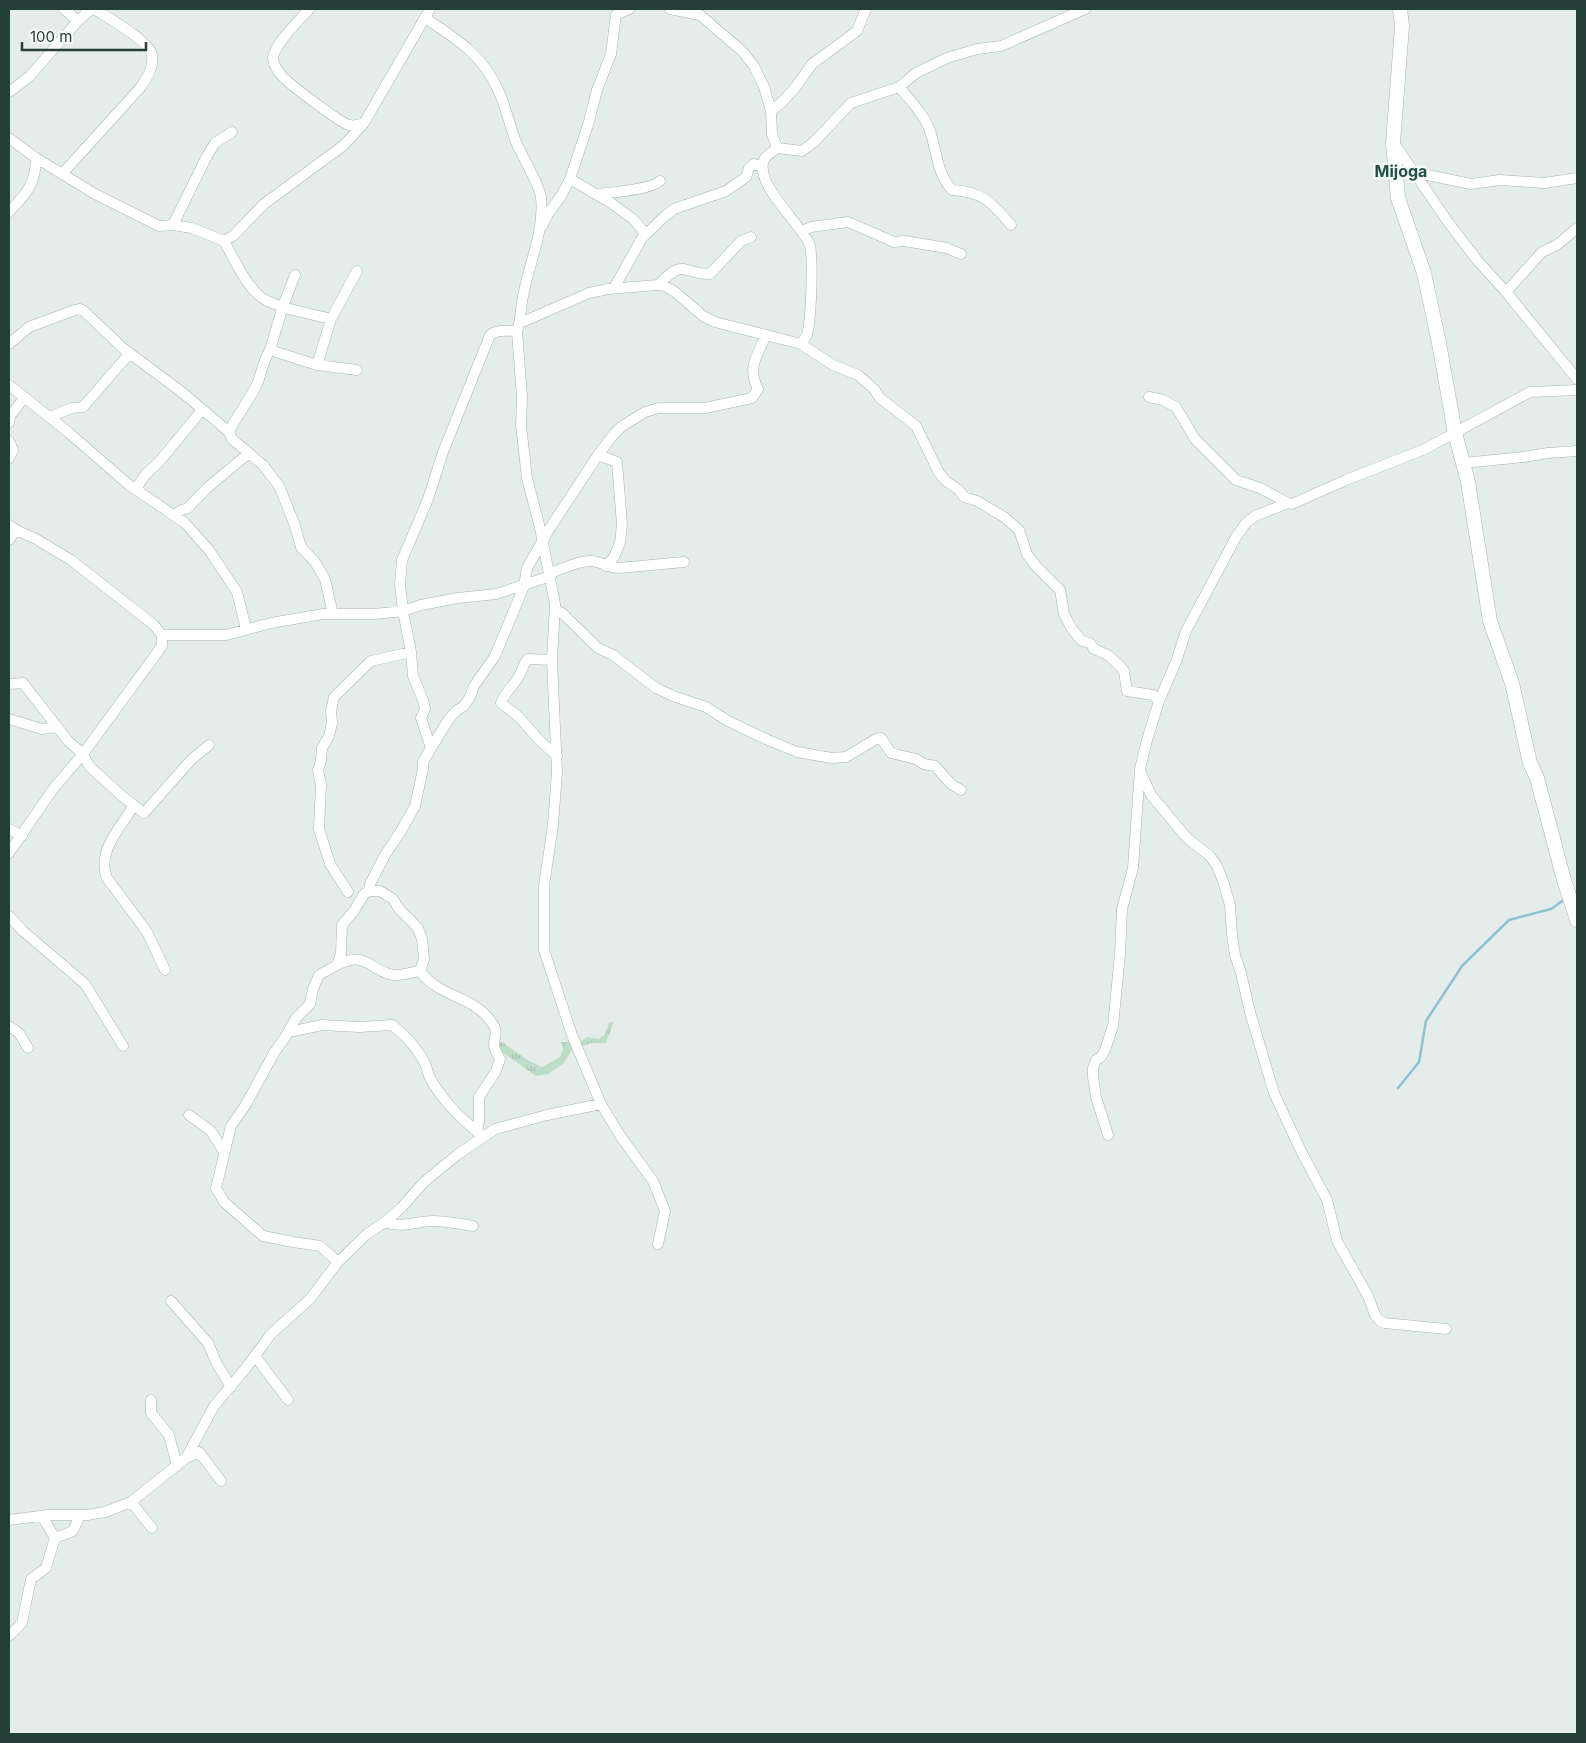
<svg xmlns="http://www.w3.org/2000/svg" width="1586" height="1743" font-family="Inter,sans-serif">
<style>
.park{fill:url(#park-tufts)}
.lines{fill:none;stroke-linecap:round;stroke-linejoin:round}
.stream{stroke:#8fc3cf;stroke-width:2.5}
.street-casing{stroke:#a7b5b0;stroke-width:11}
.secondary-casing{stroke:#a3b8b2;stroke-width:15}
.street{stroke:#fff;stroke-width:10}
.secondary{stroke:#fff;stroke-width:14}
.labels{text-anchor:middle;stroke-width:5;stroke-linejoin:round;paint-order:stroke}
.quarter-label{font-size:16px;font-weight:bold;fill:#215046;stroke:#f5faf7}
</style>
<defs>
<pattern id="park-tufts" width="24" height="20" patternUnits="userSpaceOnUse" patternTransform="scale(1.25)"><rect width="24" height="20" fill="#beddc8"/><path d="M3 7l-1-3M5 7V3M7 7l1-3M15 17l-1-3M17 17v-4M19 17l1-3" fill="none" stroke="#a3bfad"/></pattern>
</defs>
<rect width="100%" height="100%" fill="#e4ede9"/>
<path class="park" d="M 614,1021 L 606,1043 L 591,1043 L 572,1050 L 564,1063 L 548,1074 L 536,1076 L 495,1047 L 502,1042 L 529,1061 L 542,1067 L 560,1057 L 563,1049 L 561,1042 L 579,1042 L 587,1037 L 599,1039 L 605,1034 L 609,1023 Z"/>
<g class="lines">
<path class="stream" d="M 1398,1088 L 1419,1062 L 1426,1021 L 1462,966 L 1509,920 L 1551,909 L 1565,899"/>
<g class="street-casing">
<path id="street" d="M 64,9 L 78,21
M 309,9 C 299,21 275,43 273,58 C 273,64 277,70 281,75 C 289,84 339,122 349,125 C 354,126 359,125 364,123 L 430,9
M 670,9 L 700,15 L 742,51 L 754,66 L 764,87 L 771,111 L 772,134 L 777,148 L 802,151 L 814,142 L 851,103 L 899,87 L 916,73 L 947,58 L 977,49 L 1001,46 L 1085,9
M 899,87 C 910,100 922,112 929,128 C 937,149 936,173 952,190 C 984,192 991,202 1011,225
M 9,92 L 29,77 L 78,21 L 91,9
M 771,111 L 781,103 L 795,88 L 812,64 L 857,31 L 866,9
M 9,138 L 36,158 L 95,194 L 159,226 L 173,225 L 192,228 L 224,241 L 233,236 L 264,204 L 344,145 L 364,123
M 1394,143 L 1448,222 L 1477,260 L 1506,292 L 1577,379
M 777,148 C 774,151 768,154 765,158 C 751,181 800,223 809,243 C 814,253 811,323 807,334 C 806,338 803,341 801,344
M 1413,172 L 1471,184 L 1500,180 L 1544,183 L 1577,178
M 62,174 L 140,88 C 147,78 154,68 152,55 C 149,40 108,18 94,9
M 570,179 L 611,203 L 633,219 L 646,234
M 596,194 C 609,193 652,189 660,181
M 9,212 C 26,194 36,184 36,158
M 173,225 L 207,156 L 215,143 L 232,132
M 542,226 L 548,214 L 561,196 L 570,179 L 588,125 L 597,90 L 611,54 L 616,15 L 629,9
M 802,231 L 811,227 L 848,222 L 894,242 L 904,241 L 947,248 L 961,254
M 224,241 C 233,257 248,290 264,299 C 281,309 312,314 331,319
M 658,285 C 686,257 680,274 710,274 L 741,241 L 751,237
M 614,288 L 642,238 L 665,216 L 674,209 L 726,191 L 746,177 L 749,168 L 754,164 L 760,166 L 763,169
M 1506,292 L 1542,252 L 1557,245 L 1577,228
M 520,323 L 589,293 L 608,289 L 658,285 L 665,286 L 675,292 L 703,316 L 715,322 L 801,344 L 833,365 L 858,375 L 874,389 L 880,398 L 916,426 L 939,473 L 946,481 L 959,490 L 964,497 L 977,501 L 1004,517 L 1019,530 L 1027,554 L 1035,565 L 1060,590 L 1064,614 L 1072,629 L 1082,641 L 1090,643 L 1094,649 L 1108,655 L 1121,667 L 1124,671 L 1127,691 L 1153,695 L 1159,701
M 9,344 L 29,327 L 75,310 L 80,309 L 84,311 L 124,349 L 183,393 L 229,432 L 232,439 L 263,465 L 279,486 L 294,523 L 301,547 L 315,562 L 325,579 L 333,614
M 270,350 L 283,306 L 295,275
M 317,365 L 331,319 L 357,271
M 9,385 L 68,432 L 129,485 L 185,523 L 209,550 L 237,592 L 246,629
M 1149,397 L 1163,400 L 1176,407 L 1195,439 L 1236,480 L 1260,488 L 1288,503
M 49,417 L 72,408 L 83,407 L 130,353
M 9,423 L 10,416 L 24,398
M 229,432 C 237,415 249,401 257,384 C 262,373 263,360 270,350 L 317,365 L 357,370
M 9,441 L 13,450 L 9,458
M 598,455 L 617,462 L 622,524 L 620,543 L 614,557 L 606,566
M 1464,463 L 1523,457 L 1548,453 L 1577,451
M 136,489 L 145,475 L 159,462 L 202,410
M 174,515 L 182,510 L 188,508 L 207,488 L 249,453
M 9,525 L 16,530 L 36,539 L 71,560 L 154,625 L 162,635 L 162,645 L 157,653 L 83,754 L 53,789 L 9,853
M 9,540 L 16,530
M 550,573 C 563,569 579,560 592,561 C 602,562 609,568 619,568 L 684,562
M 555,610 L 562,613 L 598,648 L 613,655 L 656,688 L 673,696 L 706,707 L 728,721 L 768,740 L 797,752 L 832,758 L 846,757 L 876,739 L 881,738 L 891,753 L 916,759 L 924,764 L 935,766 L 951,784 L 961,790
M 162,635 L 226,635 L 271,623 L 323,614 L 375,614 L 403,611 L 421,605 L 458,598 L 496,594 L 551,576
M 552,660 L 528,659 C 523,664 523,668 520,674 C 515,685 505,691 501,703 L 519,717 L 539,740 L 557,756
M 9,684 L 23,683 L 68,741 L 83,754 L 89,766 L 123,797 L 144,813 L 191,760 L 209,745
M 9,719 L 42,729 L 57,727
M 431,748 L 449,719 L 456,711 L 464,706 L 470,697 L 474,686 L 495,656 L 524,586 L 527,568 L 550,528 L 598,455 L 613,435 L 621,427 L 645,412 L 659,408 L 705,408 L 752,398 L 758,389 C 747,367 757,356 766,335
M 1141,773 L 1151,795 L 1187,838 L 1210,856 L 1217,866 L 1223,881 L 1230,905 L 1232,935 L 1235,955 L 1241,973 L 1250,1012 L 1274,1093 L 1301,1151 L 1327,1200 L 1337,1241 L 1368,1296 L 1375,1315 L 1380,1321 L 1385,1323 L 1446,1329
M 134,805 C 121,827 96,852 107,878 L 147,932 L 165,970
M 9,829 L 22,836
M 369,891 L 380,891 L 393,899 L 399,909 L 418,928 L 422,939 L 424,959 L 420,971 C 439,998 474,995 492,1023 C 499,1032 494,1035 494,1045 C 494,1049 498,1055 500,1059 L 496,1071 L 479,1097 L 479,1120 L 477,1132
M 348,892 L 330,864 L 319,829 L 321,785 L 318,770 L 321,761 L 322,748 L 329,736 L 332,723 L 331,711 L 334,697 L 371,661 L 411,652
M 9,916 L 23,931 L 85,984 L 123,1046
M 337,965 C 367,950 368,970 393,975 C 399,976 413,972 420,971
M 9,1026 L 19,1033 L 28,1048
M 291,1030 L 294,1031 L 322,1025 L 359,1027 L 392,1025 C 407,1037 415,1046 425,1063 C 427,1068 428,1074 430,1078 C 442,1100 460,1118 480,1134
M 601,1104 L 621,1137 L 653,1181 L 665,1211 L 658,1244
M 189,1115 L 211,1131 L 224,1152
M 1108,1135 L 1096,1097 L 1093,1077 L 1093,1068 L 1096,1060 L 1101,1057 L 1105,1050 L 1113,1026 L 1120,954 L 1122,909 L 1133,868 L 1140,769 L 1147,740 L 1159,701 L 1176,662 L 1186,631 L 1236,537 L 1246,523 L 1255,516 L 1288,503 L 1292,504 L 1346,480 L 1425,449 L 1530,392 L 1577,390
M 385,1222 C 401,1229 416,1221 433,1221 C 446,1221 460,1224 473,1226
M 338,1262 L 320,1246 L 293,1242 L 263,1236 L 224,1202 L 216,1188 L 231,1126 L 245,1106 L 274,1053 L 286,1036 L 296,1018 L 310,1004 L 313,989 L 319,975 L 337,965 L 341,954 L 342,925 L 354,911 L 364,894 L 369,891 L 370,884 L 385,855 L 401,831 L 415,806 L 423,769 L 423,762 L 431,748 L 421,718 L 425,709 L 423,700 L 413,676 L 411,652 L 403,611 L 400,584 L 402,560 L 428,499 L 443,452 L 490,335 C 498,329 507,331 517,331
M 171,1301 L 208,1343 L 217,1364 L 231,1387
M 255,1356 L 288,1400
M 151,1400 L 151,1413 L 169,1435 L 177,1466
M 186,1458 L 199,1452 L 221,1481
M 131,1502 L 152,1528
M 9,1520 L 48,1515 L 87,1515 L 105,1512 L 131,1502 L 186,1458 L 214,1406 L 246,1368 L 271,1334 L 310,1299 L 338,1262 L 367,1234 L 385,1222 L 402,1207 L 424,1182 L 457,1155 L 495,1129 L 547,1115 L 601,1104 L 572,1035 L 544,950 L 544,886 L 553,825 L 557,772 L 552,660 L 555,604 L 540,528 L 527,478 L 521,425 L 522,397 L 517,331 C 521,321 520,312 522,302 C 527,267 545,233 541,197 C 539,184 522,156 516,142 C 510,126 506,108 499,92 C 484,56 457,39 425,18
M 55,1538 L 73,1531 L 80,1515
M 10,1635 L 22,1623 L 31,1579 L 46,1568 L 55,1538 L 42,1516"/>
</g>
<g class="secondary-casing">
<path id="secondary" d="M 1400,9 L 1402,26 L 1393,143 L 1398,198 L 1424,273 L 1439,343 L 1455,433 L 1468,482 L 1490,621 L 1512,683 L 1530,763 L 1537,778 L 1564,880 L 1577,920"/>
</g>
<use href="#street" class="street"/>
<use href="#secondary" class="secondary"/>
</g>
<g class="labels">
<g class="quarter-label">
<text x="1401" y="177">Mijoga</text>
</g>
</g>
<rect width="1586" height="1743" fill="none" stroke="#243e38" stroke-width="20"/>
<path d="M22 42v8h124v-8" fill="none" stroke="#243e38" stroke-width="2.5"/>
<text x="30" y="42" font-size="15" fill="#243e38" stroke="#f5faf7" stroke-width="4" paint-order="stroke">100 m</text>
</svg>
